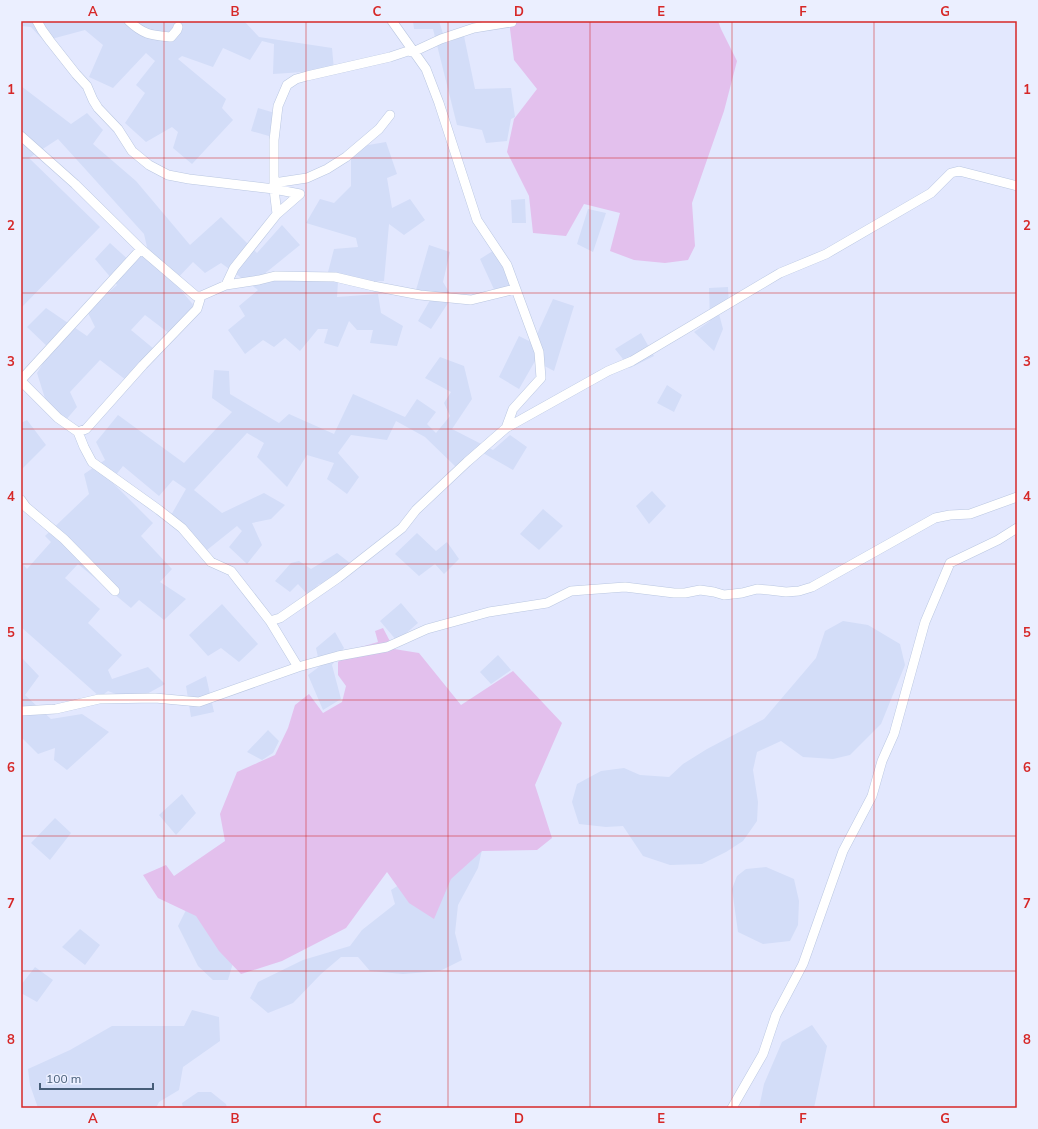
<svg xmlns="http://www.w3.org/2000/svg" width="1038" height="1129" font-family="Mulish,sans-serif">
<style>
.residential{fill:#d3ddf8}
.green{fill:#e3c0ed}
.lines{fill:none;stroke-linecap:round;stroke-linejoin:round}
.minor-casing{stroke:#bac7e1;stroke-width:10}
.minor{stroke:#fff;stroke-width:9}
.grid{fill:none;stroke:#d62828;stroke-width:1;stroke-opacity:0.55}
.neatline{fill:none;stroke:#d62828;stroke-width:1.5}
.grid-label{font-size:13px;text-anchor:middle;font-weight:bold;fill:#d62828}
</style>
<rect width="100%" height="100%" fill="#e3e8fe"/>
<path class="residential" d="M 21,21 L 244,21 L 259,37 L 332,48 L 334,70 L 273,74 L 274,44 L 262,41 L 250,60 L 223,48 L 213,67 L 182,56 L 178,59 L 226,99 L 222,108 L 233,120 L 192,164 L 173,148 L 178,132 L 172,127 L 146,142 L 125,123 L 145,93 L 136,85 L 155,61 L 146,53 L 113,88 L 89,77 L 103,45 L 85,30 L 44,41 L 31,27 L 21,26 Z
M 413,21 L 439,21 L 446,43 L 464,36 L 475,89 L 511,88 L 515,117 L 511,119 L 507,141 L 486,143 L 482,130 L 457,125 L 433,29 L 414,29 Z
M 21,86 L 71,124 L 87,113 L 103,130 L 93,144 L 136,181 L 190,245 L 221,217 L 257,253 L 282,225 L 300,245 L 263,275 L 327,276 L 334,249 L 358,247 L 356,238 L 306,223 L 320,199 L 334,203 L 351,186 L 351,148 L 386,142 L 397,174 L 387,178 L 392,208 L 410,199 L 425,220 L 404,235 L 389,224 L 384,281 L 338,282 L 337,297 L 378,294 L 381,313 L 403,326 L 397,346 L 370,343 L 373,330 L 357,330 L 349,321 L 338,347 L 324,343 L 328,329 L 318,329 L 300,351 L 285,338 L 274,347 L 263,340 L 245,354 L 228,330 L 245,316 L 239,306 L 258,290 L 221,263 L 205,273 L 193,262 L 174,282 L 196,308 L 170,334 L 145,315 L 131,330 L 154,349 L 126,380 L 100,360 L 70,392 L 77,407 L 65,421 L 48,408 L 37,373 L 51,350 L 27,327 L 46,308 L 87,336 L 95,327 L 87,311 L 117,285 L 95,259 L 110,243 L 132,263 L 147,247 L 144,234 L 58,139 L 29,158 L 100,227 L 21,308 Z
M 258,108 L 275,113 L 269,136 L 251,131 Z
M 525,199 L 526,223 L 512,223 L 511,200 Z
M 588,209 L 606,213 L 593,252 L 577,244 Z
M 429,245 L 450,252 L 443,282 L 452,297 L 431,329 L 418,321 L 433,295 L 416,290 Z
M 496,249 L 516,291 L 498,298 L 480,259 Z
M 728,287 L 729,308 L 719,314 L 723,329 L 714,351 L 694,332 L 710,321 L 709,288 Z
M 553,299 L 574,306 L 554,371 L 535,361 L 519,389 L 499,377 L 519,336 L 533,343 Z
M 641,333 L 654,356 L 630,368 L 615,349 Z
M 440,357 L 464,366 L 472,399 L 452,429 L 493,450 L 510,435 L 527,447 L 513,470 L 476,449 L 458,469 L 425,437 L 396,421 L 387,440 L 351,435 L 338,453 L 359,477 L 347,494 L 327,479 L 334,463 L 307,455 L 287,487 L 257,457 L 264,443 L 247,433 L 194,490 L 222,513 L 264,493 L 285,505 L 271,519 L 252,523 L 262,545 L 247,564 L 229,547 L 242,531 L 237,526 L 207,550 L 170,517 L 186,489 L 173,480 L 159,496 L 123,466 L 111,481 L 153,523 L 141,536 L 172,569 L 160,582 L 186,599 L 164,620 L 139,600 L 131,608 L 78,564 L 65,578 L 100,609 L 88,623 L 122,655 L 108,670 L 112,679 L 148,667 L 165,684 L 134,701 L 108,691 L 100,697 L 21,627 L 21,610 L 23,608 L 21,607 L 21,562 L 27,569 L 51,542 L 45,536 L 89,494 L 84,474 L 105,460 L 96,442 L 118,415 L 184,463 L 232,412 L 212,398 L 214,370 L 229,371 L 230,394 L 279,423 L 289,414 L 334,434 L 353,394 L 405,417 L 417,399 L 436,412 L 427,424 L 436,433 L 450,416 L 444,403 L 451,392 L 425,378 Z
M 667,385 L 682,395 L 674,412 L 657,403 Z
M 27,420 L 46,445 L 21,470 L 21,423 Z
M 652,491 L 666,506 L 649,524 L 636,506 Z
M 543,509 L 563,526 L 539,550 L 520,534 Z
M 417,533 L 436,551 L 447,542 L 459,559 L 444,574 L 435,564 L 419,576 L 395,554 Z
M 337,553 L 350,563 L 326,588 L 319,584 L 309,596 L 298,584 L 290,592 L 275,581 L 291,563 L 299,561 L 311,569 Z
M 401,603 L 418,623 L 397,641 L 380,621 Z
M 222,604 L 258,644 L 239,662 L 221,648 L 208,656 L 189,635 Z
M 843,621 L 868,625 L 900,644 L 905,665 L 881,724 L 850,755 L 833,759 L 803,757 L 781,741 L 757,752 L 753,770 L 758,802 L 757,821 L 743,841 L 726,852 L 702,864 L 670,865 L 643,856 L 623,826 L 606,827 L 579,824 L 572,802 L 577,784 L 601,771 L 624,768 L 640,775 L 669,777 L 683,764 L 707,749 L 764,719 L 816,658 L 825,631 Z
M 335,632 L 344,648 L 332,665 L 341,699 L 323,710 L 308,675 L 320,666 L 316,648 Z
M 498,655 L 511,670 L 491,684 L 480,672 Z
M 21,657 L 39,676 L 25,695 L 51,719 L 82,714 L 109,732 L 67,770 L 54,760 L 55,748 L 38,754 L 21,737 Z
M 206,676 L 214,712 L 191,717 L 186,686 Z
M 268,730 L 279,741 L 273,753 L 262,760 L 247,752 Z
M 182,794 L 196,813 L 176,835 L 159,815 Z
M 55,818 L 71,833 L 50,860 L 31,843 Z
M 485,836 L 478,868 L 458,905 L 455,933 L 462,960 L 440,971 L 403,974 L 370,971 L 358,957 L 341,957 L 321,974 L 293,1003 L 268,1013 L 250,998 L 258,982 L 303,960 L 350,946 L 362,930 L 395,904 L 391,890 L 407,880 Z
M 766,867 L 794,879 L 799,901 L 798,925 L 790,941 L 763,944 L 738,932 L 732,889 L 737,876 L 746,869 Z
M 189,904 L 235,956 L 228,980 L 213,980 L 198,966 L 178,926 Z
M 80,929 L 100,945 L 85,965 L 62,947 Z
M 35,967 L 53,980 L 37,1002 L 21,993 L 21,985 Z
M 192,1010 L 219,1017 L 220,1041 L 183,1067 L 179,1090 L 159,1102 L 156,1108 L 38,1108 L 30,1085 L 28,1069 L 70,1050 L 112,1026 L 184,1026 Z
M 812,1025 L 827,1046 L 814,1108 L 759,1108 L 764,1084 L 782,1042 Z
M 198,1092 L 211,1092 L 226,1104 L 227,1108 L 183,1108 L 182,1103 Z"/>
<path class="green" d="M 510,21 L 718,21 L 721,29 L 737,61 L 724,111 L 692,203 L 695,246 L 688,260 L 665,263 L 634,260 L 610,251 L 620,213 L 584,204 L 566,236 L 533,233 L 529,196 L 507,152 L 514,119 L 537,89 L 514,60 L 510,29 Z
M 383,628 L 394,649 L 419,653 L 461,705 L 513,671 L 562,723 L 535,785 L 552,838 L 537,850 L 482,851 L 451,879 L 434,919 L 409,903 L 387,872 L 346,928 L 282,961 L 241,974 L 219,951 L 196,916 L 158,898 L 143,875 L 166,865 L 174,876 L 225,841 L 220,814 L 237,772 L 275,755 L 288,728 L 295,705 L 309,694 L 323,713 L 342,702 L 346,686 L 338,675 L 338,662 L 347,651 L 378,642 L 375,631 Z"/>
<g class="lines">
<g class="minor-casing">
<path id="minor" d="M 37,21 L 42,30 L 50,41 L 76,74 L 87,86 L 93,100 L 98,108 L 118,129 L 132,151 L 149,165 L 168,175 L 189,179 L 274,189 L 300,194
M 129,21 C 144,35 151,35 171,37 L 177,30 L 178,27
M 392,21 L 426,69 L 439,103 L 477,220 L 507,265 L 539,352 L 541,378 L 513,409 L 506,428
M 21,136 L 75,184 L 141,249 L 196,296 L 201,296 L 226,285 L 259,280 L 275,276 L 335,277 L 373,286 L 420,295 L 471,300 L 515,289
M 274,183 L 307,178 L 327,169 L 346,157 L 379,129 L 390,115
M 277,214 L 274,189 L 274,140 L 278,106 L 287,85 L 296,79 L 307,76 L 390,57 L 408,51 L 413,52 L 441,39 L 474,28 L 512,22
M 226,285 L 234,268 L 277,214 L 300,194
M 21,380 L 141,249
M 21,381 L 58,418 L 78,432 L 84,447 L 92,462 L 159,510 L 182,528 L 211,562 L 231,571 L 270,621 L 298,667
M 78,432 L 86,429 L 143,365 L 197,309 L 201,296
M 21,500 L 26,507 L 64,539 L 115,591
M 270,621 L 280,618 L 338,578 L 402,528 L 416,510 L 467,462 L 506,428 L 608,371 L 632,361 L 780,273 L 826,254 L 931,193 L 951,173 L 959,171 L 1017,186
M 21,711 L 56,709 L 99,699 L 155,698 L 199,702 L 298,667 L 338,656 L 387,647 L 427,629 L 489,612 L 547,603 L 571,591 L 625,587 L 674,593 L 685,593 L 700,590 L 714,592 L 724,595 L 742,593 L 757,589 L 769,590 L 786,592 L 799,591 L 812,587 L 935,518 L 950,515 L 970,514 L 1017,497
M 732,1108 L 763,1054 L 776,1015 L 803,964 L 843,851 L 872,796 L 882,761 L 894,734 L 925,622 L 950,563 L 998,540 L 1017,528"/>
</g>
<use href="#minor" class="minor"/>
</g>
<path class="grid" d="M 164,21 L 164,1108M 306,21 L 306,1108M 448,21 L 448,1108M 590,21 L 590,1108M 732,21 L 732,1108M 874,21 L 874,1108M 21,158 L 1017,158M 21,293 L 1017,293M 21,429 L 1017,429M 21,564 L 1017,564M 21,700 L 1017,700M 21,836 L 1017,836M 21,971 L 1017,971"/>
<rect width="1038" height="1129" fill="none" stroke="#ebefff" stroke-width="44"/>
<path d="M40 1083v6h113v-6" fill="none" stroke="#465d78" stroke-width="2"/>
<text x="46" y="1083" font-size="12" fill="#465d78" stroke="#ebefff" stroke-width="3" paint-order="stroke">100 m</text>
<rect x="22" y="22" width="994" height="1085" class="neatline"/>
<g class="grid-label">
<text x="93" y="16">A</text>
<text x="235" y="16">B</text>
<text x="377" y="16">C</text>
<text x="519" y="16">D</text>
<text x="661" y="16">E</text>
<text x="803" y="16">F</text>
<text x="945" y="16">G</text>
<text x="11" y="94">1</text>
<text x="1027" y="94">1</text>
<text x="11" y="230">2</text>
<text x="1027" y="230">2</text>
<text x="11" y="366">3</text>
<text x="1027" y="366">3</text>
<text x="11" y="501">4</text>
<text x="1027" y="501">4</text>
<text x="11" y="637">5</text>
<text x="1027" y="637">5</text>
<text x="11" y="772">6</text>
<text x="1027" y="772">6</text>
<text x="11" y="908">7</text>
<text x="1027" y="908">7</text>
<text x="11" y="1044">8</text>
<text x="1027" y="1044">8</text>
<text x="93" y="1123">A</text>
<text x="235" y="1123">B</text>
<text x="377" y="1123">C</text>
<text x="519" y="1123">D</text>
<text x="661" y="1123">E</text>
<text x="803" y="1123">F</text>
<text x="945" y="1123">G</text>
</g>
</svg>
